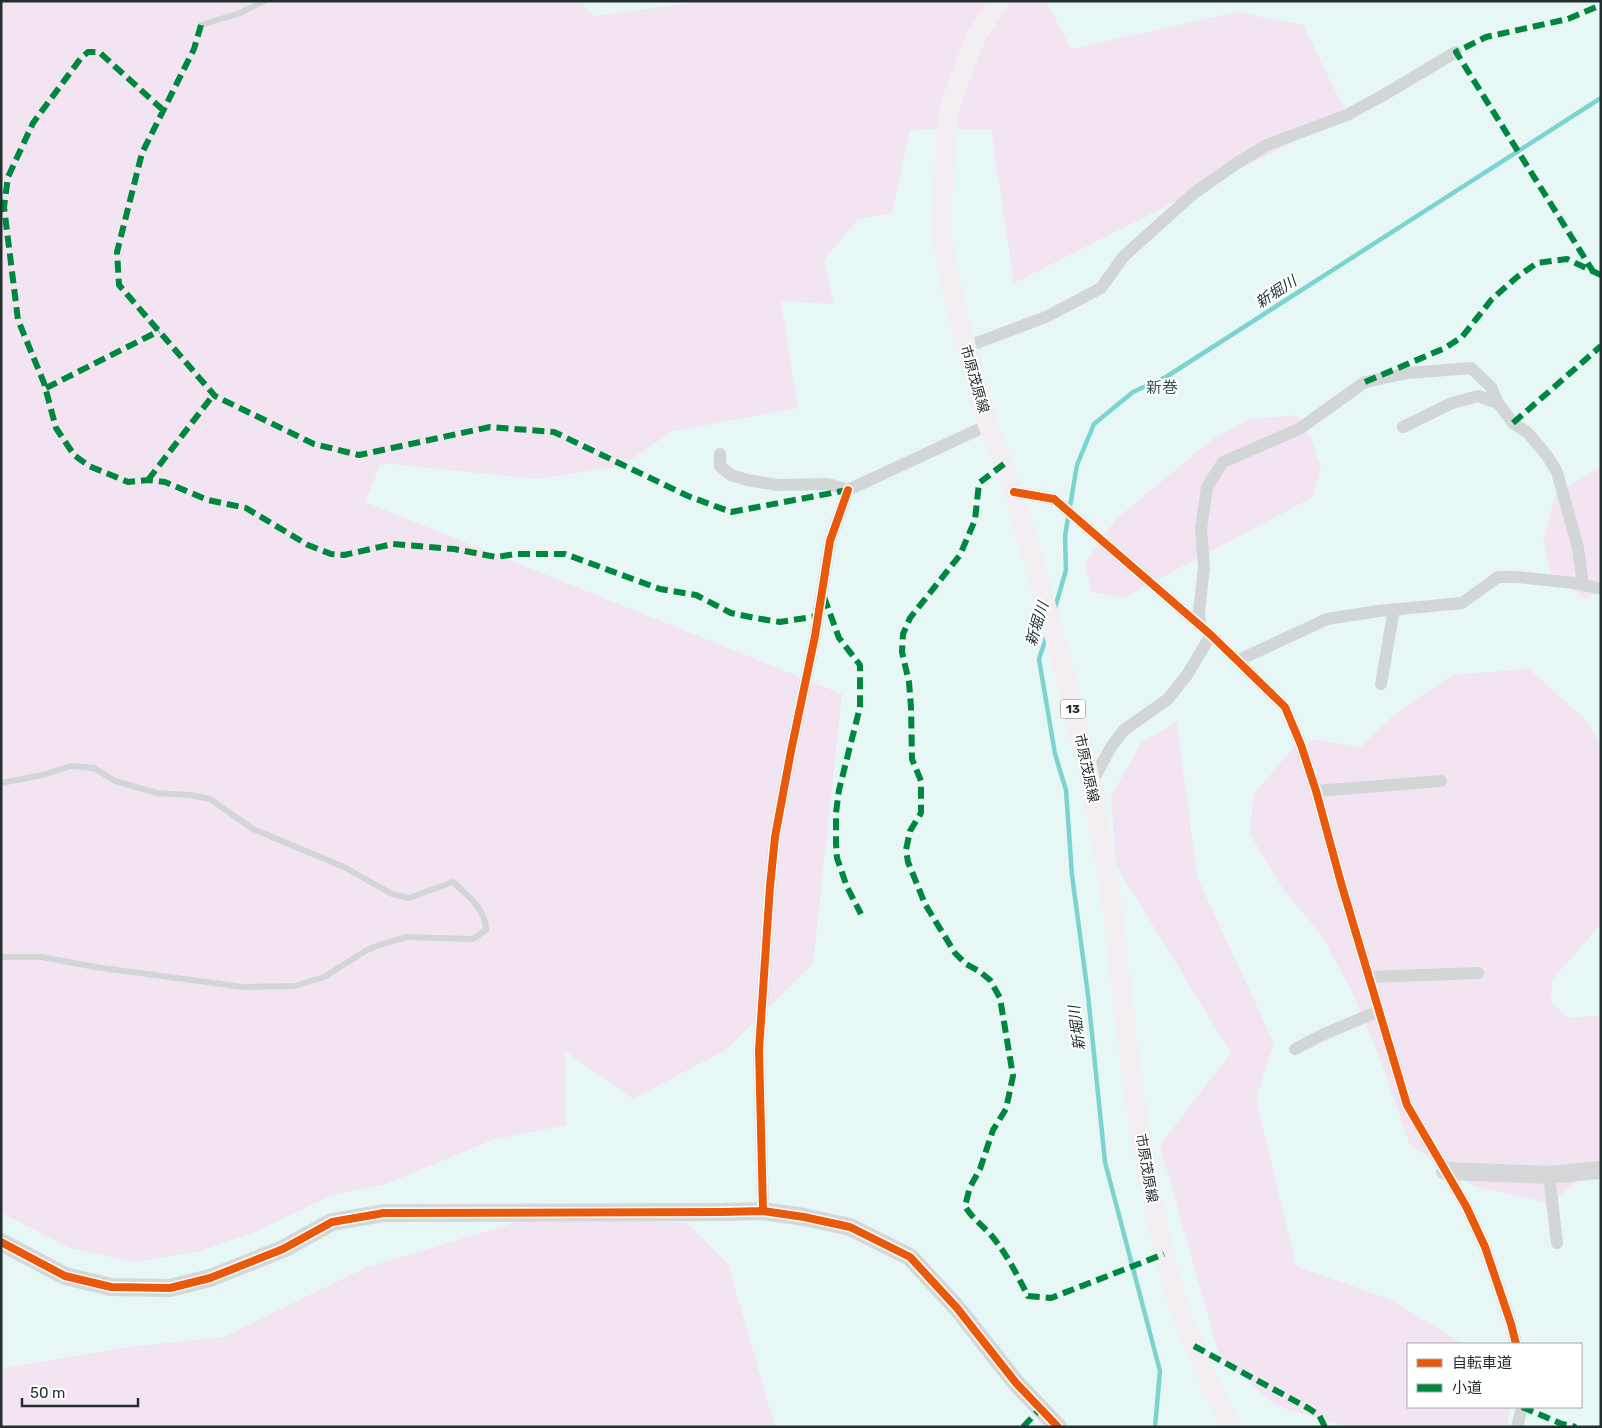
<svg xmlns="http://www.w3.org/2000/svg" width="1602" height="1428" font-family="Rubik,'Noto Sans JP',sans-serif">
<style>
.green{fill:#f3e4f2}
.lines{fill:none;stroke-linecap:round;stroke-linejoin:round}
.stream{stroke:#7cd3d0;stroke-width:4.5}
.lane{stroke:#d2d6d6;stroke-width:6}
.street{stroke:#d2d6d6;stroke-width:12}
.secondary{stroke:#d5d7d9;stroke-width:18}
.primary{stroke:#f2eef2;stroke-width:20}
.quiet{stroke:#00873e;stroke-width:6;stroke-dasharray:12 6;stroke-linecap:butt}
.cycleway-casing{stroke:#fff;stroke-width:11}
.cycleway{stroke:#e8590c;stroke-width:8}
.labels{text-anchor:middle;stroke-width:4;stroke-linejoin:round;paint-order:stroke}
.shield{fill:#fff;stroke:#656d6d;stroke-width:1}
.shield-label{font-size:12px;font-weight:bold;fill:#232f2e}
.street-label{font-size:14px;fill:#232f2e;stroke:#fff}
.water-label{font-size:15px;font-style:italic;fill:#192e2d;stroke:#fff}
.quarter-label{font-size:16px;fill:#3a5553;stroke:#fff}
</style>
<rect width="100%" height="100%" fill="#e6f7f6"/>
<path class="green" d="M 1,1 L 580,1 L 594,16 L 704,1 L 1046,1 L 1071,49 L 1237,12 L 1303,25 L 1347,115 L 1014,283 L 991,129 L 910,130 L 892,213 L 858,219 L 824,260 L 834,304 L 781,301 L 798,408 L 673,431 L 621,466 L 537,479 L 381,463 L 365,502 L 842,694 L 813,964 L 727,1049 L 633,1099 L 565,1051 L 566,1125 L 492,1140 L 386,1184 L 330,1196 L 260,1230 L 200,1251 L 134,1262 L 70,1248 L 1,1213 Z
M 1298,415 L 1312,442 L 1321,468 L 1313,497 L 1123,598 L 1092,592 L 1085,564 L 1115,520 L 1214,438 L 1251,419 Z
M 1601,466 L 1601,589 L 1586,599 L 1551,573 L 1543,541 L 1555,496 Z
M 1529,669 L 1588,722 L 1601,747 L 1601,924 L 1552,980 L 1551,1002 L 1568,1018 L 1601,1015 L 1601,1162 L 1550,1203 L 1476,1187 L 1410,1145 L 1380,1059 L 1352,992 L 1321,934 L 1283,889 L 1250,834 L 1254,794 L 1297,743 L 1317,740 L 1361,747 L 1396,713 L 1452,675 Z
M 1177,722 L 1197,877 L 1274,1043 L 1256,1099 L 1296,1266 L 1389,1299 L 1463,1344 L 1408,1344 L 1408,1407 L 1509,1407 L 1508,1427 L 1347,1427 L 1276,1406 L 1219,1355 L 1160,1145 L 1231,1053 L 1116,865 L 1111,796 L 1142,742 Z
M 537,1216 L 686,1223 L 728,1264 L 775,1427 L 1,1427 L 1,1369 L 128,1347 L 224,1337 L 365,1268 Z"/>
<g class="lines">
<path class="stream" d="M 1055,608 L 1066,570 L 1065,536 L 1077,465 L 1094,424 L 1133,392 L 1166,377 L 1601,98
M 1047,635 L 1039,659 L 1055,754 L 1066,790 L 1072,875 L 1088,995 L 1105,1162 L 1160,1371 L 1155,1427"/>
<path class="lane" d="M 201,25 L 240,13 L 264,1
M 1,783 L 43,775 L 71,766 L 94,768 L 115,781 L 157,793 L 190,795 L 210,799 L 253,829 L 344,867 L 392,894 L 409,898 L 453,882 C 467,895 486,909 486,930 L 473,939 L 407,937 L 379,945 L 367,950 L 324,977 L 295,986 L 243,987 L 95,967 L 42,957 L 1,957"/>
<path class="street" d="M 966,347 L 1046,317 L 1101,288 L 1123,257 L 1193,194 L 1237,163 L 1267,145 L 1347,115 L 1382,96 L 1456,52
M 1403,427 L 1452,403 L 1478,396 L 1498,403
M 720,454 L 720,466 L 731,475 L 747,480 L 777,485 L 828,484 L 848,490 L 988,425
M 1014,492 L 1054,499 L 1211,635 L 1285,707 L 1301,745 L 1316,791 L 1341,883 L 1407,1105 L 1466,1206 L 1485,1247 L 1511,1324 L 1516,1344
M 1200,625 L 1199,611 L 1204,568 L 1201,529 L 1207,487 L 1223,462 L 1299,429 L 1365,382 L 1408,373 L 1471,368 L 1491,387 L 1498,403 L 1513,423 L 1528,433 L 1548,457 L 1557,472 L 1578,548 L 1583,585
M 1239,660 L 1327,619 L 1379,611 L 1462,603 L 1498,577 L 1517,577 L 1574,583 L 1601,589
M 1381,684 L 1394,609
M 1091,784 L 1111,747 L 1124,730 L 1168,699 L 1187,675 L 1211,635
M 1316,791 L 1441,781
M 1369,977 L 1478,973
M 1295,1049 L 1322,1035 L 1379,1011
M 1549,1175 L 1557,1243
M 763,1211 L 759,1050 L 770,886 L 775,837 L 791,751 L 815,636 L 830,541 L 848,490
M 1517,1427 L 1522,1407"/>
<path class="secondary" d="M 1445,1171 L 1549,1175 L 1601,1170
M 1,1242 L 65,1276 L 111,1287 L 170,1288 L 210,1278 L 283,1249 L 332,1222 L 384,1213 L 722,1212 L 763,1211 L 804,1217 L 850,1227 L 910,1257 L 957,1308 L 1016,1383 L 1058,1427"/>
<path class="primary" d="M 1000,1 L 977,35 L 960,77 L 949,110 L 945,155 L 941,229 L 947,267 L 966,347 L 988,425 L 1014,492 L 1064,670 L 1091,784 L 1110,891 L 1133,1088 L 1148,1178 L 1164,1254 L 1178,1305 L 1194,1346 L 1231,1427"/>
<path class="quiet" d="M 201,25 L 194,49 L 142,153 L 117,252 L 119,285 L 215,396 L 314,444 L 359,455 L 490,427 L 554,432 L 688,496 L 731,512 L 848,490
M 163,110 L 99,52 L 88,52 L 81,58 L 33,123 L 8,177 L 4,207 L 18,320 L 44,383 L 56,428 L 74,455 L 89,466 L 128,482 L 148,480 L 165,482 L 208,500 L 246,508 L 308,545 L 331,554 L 344,555 L 393,544 L 454,549 L 496,557 L 516,554 L 565,554 L 660,589 L 696,595 L 731,613 L 755,618 L 780,622 L 818,616
M 1594,273 L 1456,52 L 1486,37 L 1568,19 L 1601,5
M 1365,382 L 1445,348 L 1462,337 L 1492,299 L 1517,277 L 1537,263 L 1567,259 L 1601,275
M 46,388 L 159,331
M 1513,423 L 1601,346
M 1004,464 L 979,483 L 975,520 L 960,555 L 910,618 L 903,634 L 902,652 L 909,682 L 911,707 L 912,759 L 921,781 L 921,813 L 910,831 L 906,850 L 908,862 L 925,904 L 955,953 L 966,964 L 979,971 L 990,980 L 1000,998 L 1013,1076 L 1006,1109 L 993,1130 L 980,1169 L 970,1187 L 965,1206 C 972,1218 982,1225 991,1235 C 1007,1254 1017,1275 1028,1296 L 1051,1298 L 1164,1254
M 148,480 L 214,394
M 824,597 L 839,638 L 860,665 L 860,707 L 839,790 L 836,813 L 836,843 L 837,858 L 847,887 L 861,914
M 1194,1346 L 1308,1408 L 1319,1415 L 1325,1427
M 1522,1407 L 1562,1424 L 1576,1427
M 1023,1427 L 1040,1409"/>
<g class="cycleway-casing">
<path id="cycleway" d="M 1014,492 L 1054,499 L 1211,635 L 1285,707 L 1301,745 L 1316,791 L 1341,883 L 1407,1105 L 1466,1206 L 1485,1247 L 1511,1324 L 1516,1344
M 763,1211 L 759,1050 L 770,886 L 775,837 L 791,751 L 815,636 L 830,541 L 848,490
M 1,1242 L 65,1276 L 111,1287 L 170,1288 L 210,1278 L 283,1249 L 332,1222 L 384,1213 L 722,1212 L 763,1211 L 804,1217 L 850,1227 L 910,1257 L 957,1308 L 1016,1383 L 1058,1427"/>
</g>
<use href="#cycleway" class="cycleway"/>
</g>
<g class="labels">
<rect class="shield" x="1060.5" y="699.5" width="25" height="19" rx="4"/>
<g class="shield-label">
<text x="1073" y="713">13</text>
</g>
<g class="street-label">
<text transform="translate(975 379) rotate(74)" y="5">市原茂原線</text>
<text transform="translate(1087 768) rotate(78)" y="5">市原茂原線</text>
<text transform="translate(1147 1168) rotate(80)" y="5">市原茂原線</text>
</g>
<g class="water-label">
<text transform="translate(1276 292) rotate(-33)" y="5">新堀川</text>
<text transform="translate(1037 624) rotate(-73)" y="5">新堀川</text>
<text transform="translate(1077 1028) rotate(-97)" y="5">新堀川</text>
</g>
<g class="quarter-label">
<text x="1162" y="393">新巻</text>
</g>
</g>
<rect width="1602" height="1428" fill="none" stroke="#232f2e" stroke-width="5"/>
<rect x="1407" y="1343" width="175" height="65" fill="#ffffff" stroke="#a7acab"/>
<rect x="1417" y="1359" width="25" height="8" fill="#e8590c" stroke="#a7acab"/>
<text x="1452" y="1368" font-size="15" fill="#232f2e">自転車道</text>
<rect x="1417" y="1384" width="25" height="8" fill="#00873e" stroke="#a7acab"/>
<text x="1452" y="1393" font-size="15" fill="#232f2e">小道</text>
<path d="M22 1398v8h116v-8" fill="none" stroke="#232f2e" stroke-width="2.5"/>
<text x="30" y="1398" font-size="15" fill="#232f2e" stroke="#ffffff" stroke-width="4" paint-order="stroke">50 m</text>
</svg>
